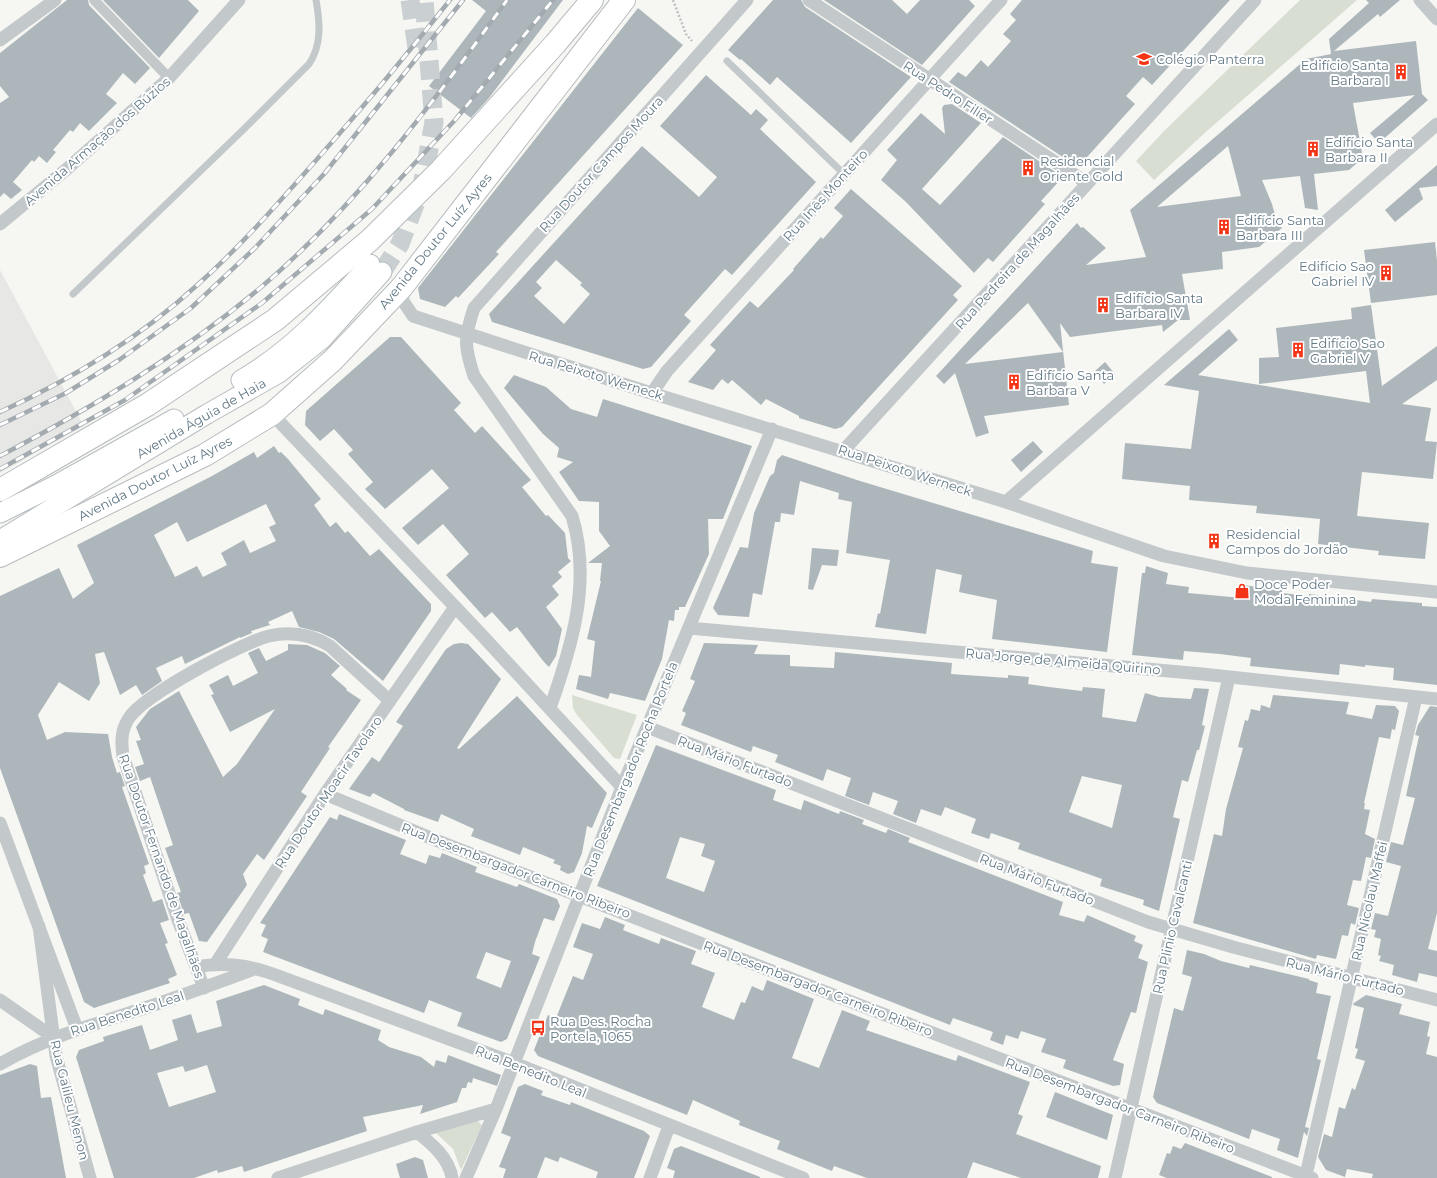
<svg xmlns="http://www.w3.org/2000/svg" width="1437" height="1178" font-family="Montserrat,sans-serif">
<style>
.built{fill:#e7e7e5}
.green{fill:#d8ded2}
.building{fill:#adb7bb;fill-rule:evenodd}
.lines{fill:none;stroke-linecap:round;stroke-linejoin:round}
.secondary-tunnel{stroke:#cad0d2;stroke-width:19;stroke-dasharray:19 10;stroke-linecap:butt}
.secondary-casing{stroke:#b7bdc1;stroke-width:21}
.trunk-casing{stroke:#b7bbbe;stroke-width:24}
.path{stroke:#bec1c3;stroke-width:2.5;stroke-dasharray:2 2;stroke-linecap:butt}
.service{stroke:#c3c8cb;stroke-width:7}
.pedestrian{stroke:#c3c8cb;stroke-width:10}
.minor{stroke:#c3c8cb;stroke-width:13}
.secondary{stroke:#fff;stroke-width:19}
.trunk{stroke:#fff;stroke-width:22}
.rail-casing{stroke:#a3abb0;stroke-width:4.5}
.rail{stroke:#fff;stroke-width:3;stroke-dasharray:9;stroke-linecap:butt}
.labels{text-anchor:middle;stroke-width:4;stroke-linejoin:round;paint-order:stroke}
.poi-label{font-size:13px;fill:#627986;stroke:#fff;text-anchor:start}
.street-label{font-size:13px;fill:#627986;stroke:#fff}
</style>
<rect width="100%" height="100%" fill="#f6f6f2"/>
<path class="built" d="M 0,270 L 84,426 L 0,473 Z"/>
<path class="green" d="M 1300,0 L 1357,0 L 1208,130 L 1154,180 L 1136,161 L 1166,129 Z
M 572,695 L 637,715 L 620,759 L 614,758 L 577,715 L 573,708 Z
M 477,1120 L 482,1125 L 461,1170 L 453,1149 L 436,1133 Z"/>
<path class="building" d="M 67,0 L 88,0 L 89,5 L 150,68 L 135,84 L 123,73 L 106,94 L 117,103 L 89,131 L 80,123 L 73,132 L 70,130 L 53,150 L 56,152 L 47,163 L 39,156 L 34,162 L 32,160 L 13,182 L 22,190 L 11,199 L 4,193 L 0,197 L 0,103 L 9,97 L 0,86 L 0,53 Z
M 103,0 L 188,0 L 199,11 L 159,58 Z
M 472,0 L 563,0 L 489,98 L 471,118 L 429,86 L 486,11 Z
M 773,0 L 801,0 L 805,7 L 911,77 L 851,143 L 777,77 L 770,85 L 741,59 L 740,60 L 728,50 Z
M 824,0 L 892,0 L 907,14 L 920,0 L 969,0 L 975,6 L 922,65 Z
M 1022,0 L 1230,0 L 1152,85 L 1143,77 L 1126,96 L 1135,104 L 1078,167 L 949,82 L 958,72 L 966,77 L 981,60 L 988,67 L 1011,41 L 1003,34 L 1016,20 L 1010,14 Z
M 1366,0 L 1400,0 L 1380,17 L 1378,14 L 1334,51 L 1416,41 L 1422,94 L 1428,100 L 1379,143 L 1370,133 L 1415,95 L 1353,103 L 1363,158 L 1349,170 L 1314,174 L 1318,210 L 1305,208 L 1300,176 L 1262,180 L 1272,204 L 1277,222 L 1282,228 L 1259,247 L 1222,252 L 1223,269 L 1182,274 L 1190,320 L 1178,320 L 1163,332 L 1162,325 L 1070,337 L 1060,323 L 1069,405 L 984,416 L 989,433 L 976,437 L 955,373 L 944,384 L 936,376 L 1077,223 L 1081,228 L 1083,227 L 1106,248 L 1086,265 L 1146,257 L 1130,210 L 1306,59 L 1331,54 L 1329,39 L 1369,3 ZM 1228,146 L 1241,196 L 1157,207 ZM 1028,303 L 1063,352 L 965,364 Z
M 638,8 L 683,45 L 496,252 L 499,254 L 458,298 L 456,296 L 445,307 L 420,299 L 418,288 Z
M 706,75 L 751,115 L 756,109 L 768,120 L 760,129 L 816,182 L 732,275 L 725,269 L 684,315 L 691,321 L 651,367 L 643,369 L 492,322 L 489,314 L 642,146 L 699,197 L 717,177 L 660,126 ZM 556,260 L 582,283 L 580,285 L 590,294 L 564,324 L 534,296 L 542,288 L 536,282 Z
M 952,104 L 981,123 L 922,189 L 940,205 L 1003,137 L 1063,177 L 1041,201 L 1045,204 L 993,262 L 988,258 L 974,273 L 906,202 L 881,180 L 897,160 L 887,150 L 921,113 L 945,134 L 942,108 L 944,105 Z
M 1437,165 L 1437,186 L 1419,188 L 1423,199 L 1395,222 L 1385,210 Z
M 851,189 L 962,286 L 953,295 L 958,300 L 842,427 L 835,429 L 799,418 L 799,416 L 766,399 L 761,405 L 732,380 L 728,384 L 722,379 L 713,390 L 688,382 L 716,350 L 710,345 L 750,301 L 758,308 L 794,270 L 793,269 L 821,237 L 823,239 L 843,216 L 834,208 Z
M 1435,242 L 1437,261 L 1437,295 L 1371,303 L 1364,250 Z
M 1371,305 L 1382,386 L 1437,346 L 1437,380 L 1402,404 L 1431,408 L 1425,441 L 1437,442 L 1433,479 L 1362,472 L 1357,516 L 1429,523 L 1425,559 L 1378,555 L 1379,551 L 1318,544 L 1320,519 L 1256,513 L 1257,506 L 1189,500 L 1190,486 L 1122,479 L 1125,443 L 1191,449 L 1199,391 L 1164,385 L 1229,329 L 1238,340 L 1198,375 L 1370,403 L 1366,371 L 1259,384 L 1259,358 L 1279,357 L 1276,328 L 1352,319 L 1351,308 Z
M 390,337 L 401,337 L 461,403 L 454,410 L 475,433 L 482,426 L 531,480 L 522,487 L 546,516 L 548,515 L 565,533 L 568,558 L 571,561 L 558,572 L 562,577 L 552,586 L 559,595 L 546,607 L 562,629 L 556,656 L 549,667 L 544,662 L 517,627 L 510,632 L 492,612 L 485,618 L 446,575 L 469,554 L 443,524 L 418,545 L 402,528 L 449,488 L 432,469 L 385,509 L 365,489 L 373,482 L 348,454 L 353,450 L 334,429 L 320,441 L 305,425 L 306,411 Z
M 1105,362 L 1115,374 L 1104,384 L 1095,371 Z
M 514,375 L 546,387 L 571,409 L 597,417 L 603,399 L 752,446 L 723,519 L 708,519 L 709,554 L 685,607 L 679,607 L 679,610 L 675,610 L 674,621 L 669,620 L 662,659 L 645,701 L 610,693 L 608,699 L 576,689 L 579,675 L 591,677 L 595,641 L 587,639 L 601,581 L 600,581 L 602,563 L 588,563 L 610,546 L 599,531 L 599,502 L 579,501 L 559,472 L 573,462 L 557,457 L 559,448 L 543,434 L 504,388 Z
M 1033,441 L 1043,452 L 1021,472 L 1011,460 Z
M 274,446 L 279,453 L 281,452 L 288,459 L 321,499 L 314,505 L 330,527 L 336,522 L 345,533 L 348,531 L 370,556 L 379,549 L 431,604 L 431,611 L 383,681 L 334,639 L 319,632 L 299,627 L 292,611 L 268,622 L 270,625 L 251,631 L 252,633 L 240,638 L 240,637 L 185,664 L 182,656 L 156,668 L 162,681 L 142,695 L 136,685 L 120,695 L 104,652 L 95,654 L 100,683 L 89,701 L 59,682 L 38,715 L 47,740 L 65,732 L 108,734 L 112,757 L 117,773 L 120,772 L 125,786 L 122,787 L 149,864 L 144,866 L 146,873 L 143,875 L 153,902 L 162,899 L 169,920 L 160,923 L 168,943 L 165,944 L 177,975 L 168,979 L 170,983 L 94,1008 L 84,1002 L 0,768 L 0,596 L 59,568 L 73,599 L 94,583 L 77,545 L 212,476 L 254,452 L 257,458 ZM 266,504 L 276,524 L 269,527 L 276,541 L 250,553 L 244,540 L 221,553 L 227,565 L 203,577 L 197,566 L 175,577 L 154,535 L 177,522 L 187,542 Z
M 782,455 L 860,481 L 1093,551 L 1091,563 L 1118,567 L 1107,652 L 992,639 L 997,600 L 959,592 L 962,575 L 936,569 L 926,634 L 875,627 L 878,613 L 880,614 L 890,560 L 846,553 L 852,502 L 838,499 L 839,493 L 800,481 L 794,515 L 781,513 L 780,522 L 775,522 L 762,595 L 753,593 L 749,617 L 718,615 L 713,608 L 740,547 L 748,548 L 754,513 L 770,476 L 774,473 L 777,460 Z
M 812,548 L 839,550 L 837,566 L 822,565 L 813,590 L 808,589 Z
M 1146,566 L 1168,573 L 1166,584 L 1189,587 L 1188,593 L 1242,598 L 1243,585 L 1282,590 L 1282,593 L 1309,596 L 1309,594 L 1371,602 L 1372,599 L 1422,603 L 1422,606 L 1437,607 L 1437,685 L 1393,680 L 1394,668 L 1365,665 L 1365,667 L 1340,664 L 1339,675 L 1250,666 L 1251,658 L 1220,654 L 1184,651 L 1183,660 L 1132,655 L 1142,573 L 1145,573 Z
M 461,643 L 468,644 L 501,679 L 457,748 L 459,749 L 517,696 L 607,793 L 592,828 L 587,826 L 582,853 L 574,872 L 568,874 L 560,870 L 561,866 L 553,863 L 555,860 L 523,847 L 520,855 L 471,836 L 474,829 L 441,814 L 438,822 L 404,810 L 404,809 L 373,793 L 370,797 L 349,789 L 372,757 L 379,762 L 403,726 L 396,722 L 446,649 L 454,644 Z
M 704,643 L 758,645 L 754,654 L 790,655 L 790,666 L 834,668 L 835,652 L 952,663 L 951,674 L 1008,678 L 1008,675 L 1029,677 L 1028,684 L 1049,687 L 1082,691 L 1083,687 L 1105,689 L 1102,717 L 1136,722 L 1145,693 L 1159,697 L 1191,699 L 1194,688 L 1209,689 L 1202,725 L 1205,726 L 1199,750 L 1197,750 L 1188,782 L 1182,780 L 1173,817 L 1180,819 L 1159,911 L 1143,905 L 1144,900 L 1100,886 L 1102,879 L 1018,849 L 1020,843 L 991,833 L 989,839 L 971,833 L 976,819 L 945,807 L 941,816 L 921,809 L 916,823 L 893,814 L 898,801 L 873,792 L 869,805 L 845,796 L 851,778 L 827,769 L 823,781 L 775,762 L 778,755 L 753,746 L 751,752 L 681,725 L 686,713 L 682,711 L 695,681 L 690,679 ZM 1082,776 L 1122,785 L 1112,828 L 1069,812 Z
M 288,644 L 307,645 L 325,653 L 340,666 L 331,675 L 347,689 L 346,690 L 361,700 L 328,747 L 330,748 L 301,792 L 307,796 L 264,860 L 257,854 L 243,874 L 247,885 L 207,942 L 199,941 L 189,913 L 184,914 L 177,893 L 181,892 L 165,848 L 173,845 L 150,777 L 140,781 L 135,767 L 144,764 L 136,741 L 141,740 L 136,727 L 150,709 L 179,691 L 223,777 L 237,764 L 275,709 L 230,732 L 211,695 L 214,694 L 209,685 L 228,675 L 233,686 L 258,673 L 248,653 L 259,648 L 266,661 L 288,650 Z
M 1273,695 L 1349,702 L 1346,714 L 1372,719 L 1376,705 L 1395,706 L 1399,711 L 1395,730 L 1392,729 L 1390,739 L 1379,737 L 1364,803 L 1365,803 L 1364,809 L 1370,810 L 1365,834 L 1375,839 L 1371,858 L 1366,857 L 1361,881 L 1353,880 L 1347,905 L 1359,908 L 1355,925 L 1351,923 L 1348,936 L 1342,935 L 1336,959 L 1317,955 L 1316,959 L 1193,923 L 1214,834 L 1222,836 L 1226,809 L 1243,748 L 1238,747 L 1245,720 L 1248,721 L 1251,709 L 1260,711 L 1261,705 L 1270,708 Z
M 1430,706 L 1437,707 L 1437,913 L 1428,949 L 1437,951 L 1437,977 L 1419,973 L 1417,982 L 1392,975 L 1394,965 L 1379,961 L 1381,956 L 1378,955 L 1381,939 L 1374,937 L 1376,930 L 1371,929 L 1375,913 L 1388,916 L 1401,866 L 1386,862 L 1391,842 L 1403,845 L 1415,798 L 1406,796 L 1419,736 L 1415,735 L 1418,725 Z
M 656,745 L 776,790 L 773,800 L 801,810 L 804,800 L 839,814 L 840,811 L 864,820 L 862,824 L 886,833 L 888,829 L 910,838 L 908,842 L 1063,902 L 1059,915 L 1084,922 L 1087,915 L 1136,936 L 1134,941 L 1143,945 L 1138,958 L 1148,962 L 1136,1013 L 1131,1012 L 1113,1060 L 1124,1064 L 1120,1085 L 1113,1086 L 1063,1068 L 1066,1060 L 1041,1052 L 1046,1039 L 1021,1031 L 1018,1039 L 1006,1035 L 1003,1045 L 990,1040 L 993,1032 L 953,1018 L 950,1025 L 597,886 ZM 680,837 L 705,844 L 701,856 L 715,861 L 704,892 L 666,878 Z
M 339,814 L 406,840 L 400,854 L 426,864 L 429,855 L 440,858 L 442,853 L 477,867 L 475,872 L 517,887 L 519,884 L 557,899 L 560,906 L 554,921 L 544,918 L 535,942 L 532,954 L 540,957 L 507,1039 L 501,1042 L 457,1026 L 462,1013 L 429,1000 L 424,1013 L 263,952 L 268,939 L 261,936 L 266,925 L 260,923 L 330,817 L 337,820 ZM 486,952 L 511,961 L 501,988 L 476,978 Z
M 605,917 L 625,925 L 623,930 L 659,944 L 661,938 L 696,951 L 691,964 L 715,973 L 702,1007 L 734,1020 L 741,1002 L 745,1003 L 752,986 L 763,991 L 767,980 L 814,999 L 792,1058 L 819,1068 L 842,1010 L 870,1021 L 866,1030 L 956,1061 L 958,1055 L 1030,1082 L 1018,1114 L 1023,1116 L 1016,1134 L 1101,1166 L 1098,1178 L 1021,1178 L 973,1162 L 967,1178 L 867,1178 L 834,1166 L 832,1171 L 777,1149 L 780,1141 L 739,1125 L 740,1121 L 693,1100 L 687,1115 L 538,1056 L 534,1050 L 548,1015 L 556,1018 L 573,976 L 583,980 L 593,954 L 573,947 L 582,923 L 600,929 Z
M 1187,950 L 1204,954 L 1221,961 L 1249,968 L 1250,965 L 1309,979 L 1309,980 L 1318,983 L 1316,993 L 1331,996 L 1317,1059 L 1321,1060 L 1305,1127 L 1309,1128 L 1307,1136 L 1304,1132 L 1298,1158 L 1277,1150 L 1280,1139 L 1252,1129 L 1249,1139 L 1157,1103 L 1153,1097 L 1174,1008 L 1183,1011 L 1192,977 L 1182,974 Z
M 264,985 L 300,999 L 298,1005 L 323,1015 L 325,1009 L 381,1030 L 378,1040 L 389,1047 L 421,1057 L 434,1067 L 436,1060 L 446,1063 L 448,1055 L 501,1075 L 497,1086 L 473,1078 L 472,1083 L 468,1082 L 466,1088 L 462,1088 L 457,1102 L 420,1114 L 423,1105 L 363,1117 L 367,1131 L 244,1172 L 242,1166 L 218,1173 L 217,1170 L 194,1178 L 114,1178 L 76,1057 L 79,1050 L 104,1041 L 103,1037 L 142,1025 L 150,1050 L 178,1040 L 172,1020 L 191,1014 L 197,1033 L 222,1026 L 216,1001 ZM 207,1065 L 216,1092 L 169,1107 L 157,1073 L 183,1066 L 185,1072 Z
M 1366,995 L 1402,1004 L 1399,1014 L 1430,1022 L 1427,1036 L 1430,1037 L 1426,1054 L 1437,1057 L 1437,1178 L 1372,1178 L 1373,1174 L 1347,1169 L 1345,1177 L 1326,1170 L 1318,1157 L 1324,1134 L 1332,1137 L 1339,1107 L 1345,1109 L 1352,1088 L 1355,1090 L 1365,1061 L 1355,1058 L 1358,1049 L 1355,1048 L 1364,1008 L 1353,1005 L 1354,1003 Z
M 30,1064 L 37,1066 L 41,1098 L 51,1097 L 66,1178 L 0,1178 L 0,1075 Z
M 525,1084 L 543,1091 L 541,1095 L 570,1105 L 571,1102 L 644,1131 L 650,1136 L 634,1178 L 596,1178 L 598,1172 L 560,1157 L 558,1162 L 545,1157 L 537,1178 L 503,1178 L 506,1169 L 499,1167 L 511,1137 L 501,1133 L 518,1087 Z
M 1055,1092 L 1113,1115 L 1107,1140 L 1046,1117 Z
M 1185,1143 L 1272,1177 L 1272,1178 L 1167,1178 L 1159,1175 L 1167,1153 L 1170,1154 L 1173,1146 L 1181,1149 Z
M 681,1146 L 760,1177 L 760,1178 L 673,1178 L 675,1171 L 667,1168 L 674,1149 Z
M 415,1157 L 423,1160 L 428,1178 L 400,1178 L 396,1164 Z"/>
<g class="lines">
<path class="secondary-tunnel" d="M 410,0 L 417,48
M 382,272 L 400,244 L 422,186 L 434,122 L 424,0"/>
<g class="secondary-casing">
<path id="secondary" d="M 241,380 C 294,349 329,309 370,264
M 0,513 L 56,485 L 174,419
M 0,540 L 207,414 L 279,373 L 322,339 L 382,272"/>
</g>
<g class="trunk-casing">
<path id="trunk" d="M 0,490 L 147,405 L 275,320 L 370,240 L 441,170 L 555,44 L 592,0
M 0,556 L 205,455 L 272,414 L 333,360 L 402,287 L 624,0"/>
</g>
<path class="path" d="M 673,0 L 686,34 L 692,41"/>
<path class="service" d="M 727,61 L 844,174
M 73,294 L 245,128 L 309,64 C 322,45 320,22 316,0"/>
<path class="pedestrian" d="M 94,0 L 169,78"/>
<path class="minor" d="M 809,0 L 1087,183
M 1420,0 L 1437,19
M 0,40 L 55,0
M 0,224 L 68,168 L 169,78 L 239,0
M 402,287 L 403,301 L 413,316 L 648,392 L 1006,502 L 1164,556 L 1247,573 L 1437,592
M 652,393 L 667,371 L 1001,0
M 272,414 L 479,632 L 622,787
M 843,451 L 1255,0
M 1006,502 L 1437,124
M 689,628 L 1202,674 L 1437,699
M 550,708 C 572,646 592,581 572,516 L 474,376 C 464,345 464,338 474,308 L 747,0
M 647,727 L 1148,922 L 1233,947 L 1437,1000
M 325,794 L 438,841 L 836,996 L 1312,1178
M 0,823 L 77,1029
M 39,926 L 56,1056 L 90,1178
M 216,963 L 325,794 L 455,607
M 196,967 C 222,962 248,965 273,974 L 514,1063 L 803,1178
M 204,988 L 178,920 L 123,756 C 121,742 121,730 129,718 C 144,695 241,643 269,636 C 291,631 312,635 330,646 L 390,701
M 0,1000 L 53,1037
M 0,1064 C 45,1038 92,1025 142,1009 C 180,996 217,983 254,969
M 417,1132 C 432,1144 449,1158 452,1178
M 1306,1175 L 1416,697
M 278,1178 L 417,1132 L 496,1109
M 466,1178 L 496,1109 L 622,787 L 772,429
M 650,1178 L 669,1126
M 1115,1178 L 1229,677"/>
<use href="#secondary" class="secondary"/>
<use href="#trunk" class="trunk"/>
<g class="rail-casing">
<path id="rail" d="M 0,412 C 70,380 138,339 195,287 C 237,250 274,208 311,166 C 359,112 405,57 450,0
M 0,425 L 66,393 L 119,360 L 191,308 L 255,248 L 324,174 L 463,0
M 0,456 C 91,408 180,355 259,289 C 357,206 433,103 507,0
M 0,469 L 125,400 L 262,303 L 372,209 L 455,120 L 553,0"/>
</g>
<use href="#rail" class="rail"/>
</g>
<defs>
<g id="school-bare" transform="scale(1.2)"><path d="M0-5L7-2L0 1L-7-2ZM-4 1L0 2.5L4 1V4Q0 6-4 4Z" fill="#f33415" stroke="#fff" stroke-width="2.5" paint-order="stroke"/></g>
<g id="building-bare" transform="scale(1.2)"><path d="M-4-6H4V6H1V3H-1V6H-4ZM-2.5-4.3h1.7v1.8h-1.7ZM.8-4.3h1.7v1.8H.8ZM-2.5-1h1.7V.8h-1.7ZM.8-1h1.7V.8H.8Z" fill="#f33415" stroke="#fff" stroke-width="2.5" paint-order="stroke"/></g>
<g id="shop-bare" transform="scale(1.2)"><path d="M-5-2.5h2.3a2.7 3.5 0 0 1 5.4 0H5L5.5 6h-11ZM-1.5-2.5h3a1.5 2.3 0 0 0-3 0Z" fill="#f33415" stroke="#fff" stroke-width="2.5" paint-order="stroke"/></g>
<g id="bus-bare" transform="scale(1.2)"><path d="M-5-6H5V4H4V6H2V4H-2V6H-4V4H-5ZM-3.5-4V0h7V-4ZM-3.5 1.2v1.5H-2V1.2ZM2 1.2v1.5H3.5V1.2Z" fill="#f33415" stroke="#fff" stroke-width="2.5" paint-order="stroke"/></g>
</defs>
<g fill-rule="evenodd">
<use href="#school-bare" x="1144" y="59"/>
<use href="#building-bare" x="1401" y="72"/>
<use href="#building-bare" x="1313" y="149"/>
<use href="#building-bare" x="1028" y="168"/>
<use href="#building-bare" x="1224" y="227"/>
<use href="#building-bare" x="1386" y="273"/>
<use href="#building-bare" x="1103" y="305"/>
<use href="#building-bare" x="1298" y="350"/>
<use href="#building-bare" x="1014" y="382"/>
<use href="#building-bare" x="1214" y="541"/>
<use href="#shop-bare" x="1242" y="591"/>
<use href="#bus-bare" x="538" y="1028"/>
</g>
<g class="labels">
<g class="poi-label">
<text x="1156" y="64">Colégio Panterra</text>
<text x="1389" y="70" text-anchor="end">Edifício Santa<tspan x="1389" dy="15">Barbara I</tspan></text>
<text x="1325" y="147">Edifício Santa<tspan x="1325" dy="15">Barbara II</tspan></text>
<text x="1040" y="166">Residencial<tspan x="1040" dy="15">Oriente Gold</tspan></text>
<text x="1236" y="225">Edifício Santa<tspan x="1236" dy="15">Barbara III</tspan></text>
<text x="1374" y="271" text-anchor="end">Edifício Sao<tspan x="1374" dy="15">Gabriel IV</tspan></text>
<text x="1115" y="303">Edifício Santa<tspan x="1115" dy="15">Barbara IV</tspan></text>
<text x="1310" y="348">Edifício Sao<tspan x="1310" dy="15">Gabriel V</tspan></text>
<text x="1026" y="380">Edifício Santa<tspan x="1026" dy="15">Barbara V</tspan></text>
<text x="1226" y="539">Residencial<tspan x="1226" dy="15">Campos do Jordão</tspan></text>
<text x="1254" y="589">Doce Poder<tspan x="1254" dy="15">Moda Feminina</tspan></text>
<text x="550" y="1026">Rua Des. Rocha<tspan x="550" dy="15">Portela, 1065</tspan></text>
</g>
<g class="street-label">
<text transform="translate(948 92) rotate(33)" y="5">Rua Pedro Filier</text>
<text transform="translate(97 141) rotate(-41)" y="5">Avenida Armação dos Búzios</text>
<text transform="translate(601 164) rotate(-48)" y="5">Rua Doutor Campos Moura</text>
<text transform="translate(825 195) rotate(-48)" y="5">Rua Inês Monteiro</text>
<text transform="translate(435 241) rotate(-51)" y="5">Avenida Doutor Luíz Ayres</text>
<text transform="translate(1017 261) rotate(-48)" y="5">Rua Pedreira de Magalhães</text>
<text transform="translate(596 375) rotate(17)" y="5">Rua Peixoto Werneck</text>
<text transform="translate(201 418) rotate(-30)" y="5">Avenida Águia de Haia</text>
<text transform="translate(905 470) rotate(18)" y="5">Rua Peixoto Werneck</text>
<text transform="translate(155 478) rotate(-27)" y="5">Avenida Doutor Luíz Ayres</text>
<text transform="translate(1063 661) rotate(5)" y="5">Rua Jorge de Almeida Quirino</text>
<text transform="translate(735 761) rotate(21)" y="5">Rua Mário Furtado</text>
<text transform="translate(630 769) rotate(-68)" y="5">Rua Desembargador Rocha Portela</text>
<text transform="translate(328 792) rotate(-56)" y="5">Rua Doutor Moacir Tavolaro</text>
<text transform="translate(162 866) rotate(71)" y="5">Rua Doutor Fernando de Magalhães</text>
<text transform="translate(516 870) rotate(21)" y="5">Rua Desembargador Carneiro Ribeiro</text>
<text transform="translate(1037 879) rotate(21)" y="5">Rua Mário Furtado</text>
<text transform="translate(1369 901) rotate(-77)" y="5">Rua Nicolau Maffei</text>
<text transform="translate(1172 927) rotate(-77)" y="5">Rua Plinio Cavalcanti</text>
<text transform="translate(1345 976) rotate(14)" y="5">Rua Mário Furtado</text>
<text transform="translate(818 988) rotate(21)" y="5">Rua Desembargador Carneiro Ribeiro</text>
<text transform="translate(127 1013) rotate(-18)" y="5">Rua Benedito Leal</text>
<text transform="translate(531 1071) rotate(22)" y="5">Rua Benedito Leal</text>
<text transform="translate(70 1100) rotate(76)" y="5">Rua Galileu Menon</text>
<text transform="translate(1120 1105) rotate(21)" y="5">Rua Desembargador Carneiro Ribeiro</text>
</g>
</g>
</svg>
